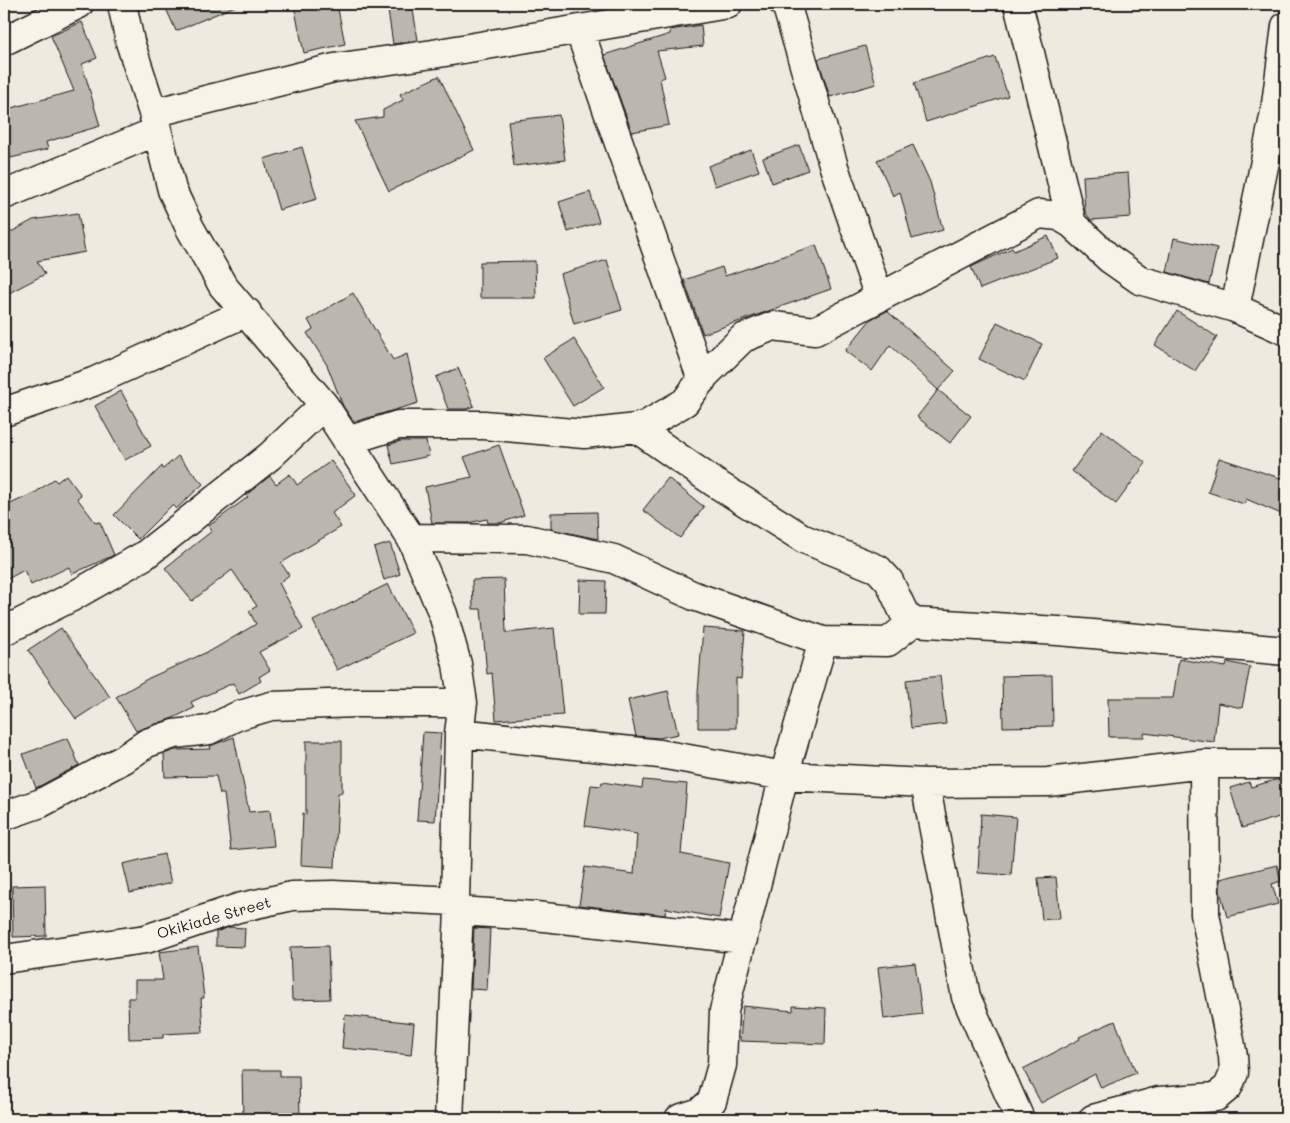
<svg xmlns="http://www.w3.org/2000/svg" width="1290" height="1123" font-family="Mali,sans-serif">
<style>
.building{fill:#bab7af;stroke:#1c1c1c}
.lines{fill:none;stroke-linecap:round;stroke-linejoin:round}
.minor-casing{stroke:#1c1c1c;stroke-width:31}
.minor{stroke:#f7f3e8;stroke-width:28}
.labels{text-anchor:middle;stroke-width:4.5;stroke-linejoin:round;paint-order:stroke}
.street-label{font-size:15px;fill:#1c1c1c;stroke:#f7f3e8}
</style>
<rect width="100%" height="100%" fill="#eeeae0"/>
<filter id="ink" filterUnits="userSpaceOnUse"><feTurbulence type="fractalNoise" baseFrequency=".02" numOctaves="2"/><feDisplacementMap in="SourceGraphic" scale="10" xChannelSelector="R" yChannelSelector="G"/><feConvolveMatrix kernelMatrix="1 2 1 2 8 2 1 2 1" color-interpolation-filters="sRGB"/></filter>
<g filter="url(#ink)">
<path class="building" d="M 164,4 L 240,4 L 176,31 Z
M 305,4 L 337,4 L 345,44 L 304,53 L 294,6 Z
M 387,4 L 412,4 L 418,40 L 393,44 Z
M 82,22 L 97,58 L 82,64 L 100,126 L 46,142 L 48,149 L 11,158 L 4,127 L 4,110 L 74,91 L 51,36 Z
M 701,25 L 703,46 L 657,51 L 665,77 L 660,79 L 669,125 L 632,132 L 604,55 L 670,34 L 670,30 Z
M 865,46 L 876,84 L 830,97 L 818,59 Z
M 995,57 L 1008,96 L 926,122 L 914,83 Z
M 439,76 L 474,150 L 389,191 L 355,121 L 383,117 L 383,110 L 403,100 L 400,94 Z
M 559,115 L 565,160 L 514,166 L 508,121 Z
M 799,145 L 808,170 L 772,183 L 763,158 Z
M 913,145 L 930,182 L 943,230 L 912,239 L 900,192 L 893,196 L 877,160 Z
M 302,147 L 317,199 L 279,210 L 264,159 Z
M 751,150 L 759,171 L 715,186 L 708,166 Z
M 1128,173 L 1131,217 L 1091,220 L 1085,212 L 1083,176 Z
M 590,192 L 599,222 L 568,232 L 559,202 Z
M 78,213 L 85,252 L 37,261 L 45,274 L 9,293 L 4,283 L 4,236 L 33,220 Z
M 1048,236 L 1058,258 L 980,289 L 971,267 L 1012,248 L 1014,251 Z
M 1174,238 L 1217,248 L 1209,284 L 1167,272 Z
M 816,245 L 831,289 L 703,334 L 684,280 L 722,267 L 725,276 Z
M 607,260 L 622,310 L 574,324 L 560,274 Z
M 535,261 L 536,298 L 480,298 L 480,262 Z
M 353,293 L 393,360 L 407,354 L 418,403 L 354,422 L 343,406 L 327,365 L 307,333 L 313,329 L 308,320 Z
M 887,311 L 955,371 L 938,390 L 890,345 L 872,371 L 845,351 L 871,319 Z
M 1177,311 L 1217,337 L 1195,371 L 1155,345 Z
M 997,322 L 1042,344 L 1025,381 L 979,359 Z
M 574,339 L 604,387 L 573,406 L 543,358 Z
M 458,368 L 474,406 L 466,409 L 448,409 L 436,377 Z
M 938,390 L 971,416 L 950,443 L 917,417 Z
M 121,391 L 151,446 L 125,460 L 95,406 Z
M 1102,430 L 1146,463 L 1116,504 L 1072,471 Z
M 401,441 L 426,441 L 429,456 L 393,464 L 388,445 Z
M 499,445 L 524,515 L 500,523 L 488,523 L 487,519 L 468,523 L 432,523 L 425,487 L 472,477 L 464,457 Z
M 178,456 L 203,484 L 176,509 L 172,505 L 138,539 L 114,515 L 162,466 L 163,469 Z
M 1219,458 L 1286,480 L 1286,516 L 1246,499 L 1244,504 L 1208,492 Z
M 331,461 L 356,495 L 332,513 L 341,527 L 281,563 L 289,575 L 279,583 L 303,629 L 259,652 L 270,670 L 259,677 L 261,681 L 239,694 L 233,683 L 191,702 L 194,708 L 173,718 L 136,731 L 116,697 L 149,678 L 214,649 L 256,624 L 249,611 L 257,606 L 232,570 L 192,601 L 165,568 L 212,531 L 209,526 L 248,497 L 246,495 L 270,476 L 276,484 L 290,474 L 297,485 Z
M 66,475 L 81,495 L 77,498 L 96,523 L 100,522 L 114,555 L 72,574 L 69,567 L 31,585 L 24,570 L 4,581 L 4,507 L 36,492 L 54,479 L 57,482 Z
M 668,478 L 704,507 L 680,538 L 643,510 Z
M 597,512 L 598,539 L 551,529 L 551,513 Z
M 390,543 L 400,574 L 384,580 L 374,548 Z
M 504,579 L 506,633 L 554,628 L 563,715 L 496,720 L 492,673 L 487,674 L 481,609 L 473,609 L 472,580 Z
M 580,580 L 606,581 L 605,614 L 579,614 Z
M 388,584 L 413,633 L 337,670 L 313,621 Z
M 61,628 L 110,697 L 76,719 L 28,650 Z
M 703,628 L 745,631 L 741,679 L 736,678 L 736,728 L 698,728 L 698,693 Z
M 1179,659 L 1226,667 L 1227,662 L 1250,667 L 1242,708 L 1218,703 L 1214,742 L 1144,733 L 1144,737 L 1109,737 L 1108,698 L 1173,698 Z
M 1052,675 L 1053,726 L 1003,727 L 1002,676 Z
M 940,676 L 946,724 L 911,728 L 906,680 Z
M 668,691 L 678,734 L 659,738 L 636,736 L 628,700 Z
M 423,732 L 441,733 L 435,821 L 417,820 Z
M 234,737 L 249,812 L 270,810 L 274,846 L 231,850 L 224,794 L 220,794 L 216,776 L 165,777 L 164,754 L 175,750 L 211,749 L 210,746 Z
M 68,738 L 79,765 L 36,788 L 23,754 Z
M 306,741 L 342,741 L 342,793 L 338,793 L 335,867 L 301,865 L 303,813 L 306,814 Z
M 1286,779 L 1286,815 L 1242,828 L 1230,788 L 1249,782 L 1251,787 L 1275,780 Z
M 643,780 L 687,784 L 681,854 L 729,863 L 719,918 L 666,908 L 665,915 L 579,905 L 585,867 L 634,874 L 637,834 L 585,826 L 591,785 L 601,786 L 602,782 L 642,788 Z
M 981,814 L 1016,817 L 1011,875 L 978,873 Z
M 164,854 L 171,883 L 130,893 L 123,864 Z
M 1277,865 L 1281,881 L 1272,884 L 1278,904 L 1227,917 L 1220,891 L 1220,879 Z
M 1056,877 L 1060,918 L 1042,920 L 1038,878 Z
M 45,885 L 46,936 L 13,937 L 12,886 Z
M 229,927 L 245,928 L 244,947 L 216,946 L 216,932 Z
M 474,928 L 490,929 L 487,990 L 471,989 Z
M 328,946 L 330,999 L 292,1000 L 290,947 Z
M 198,947 L 204,998 L 201,998 L 203,1032 L 163,1034 L 163,1038 L 129,1039 L 128,998 L 135,998 L 135,980 L 163,980 L 159,952 Z
M 915,963 L 922,1014 L 884,1019 L 878,967 Z
M 743,1006 L 793,1011 L 793,1006 L 826,1008 L 825,1044 L 740,1041 Z
M 345,1015 L 414,1023 L 411,1055 L 342,1048 Z
M 1115,1021 L 1136,1073 L 1101,1088 L 1095,1074 L 1041,1103 L 1023,1069 L 1080,1039 L 1079,1037 Z
M 242,1070 L 280,1070 L 280,1076 L 299,1076 L 300,1118 L 243,1119 Z"/>
<g class="lines">
<g class="minor-casing">
<path id="minor" d="M 122,4 L 130,42 L 153,113 L 172,190 L 190,228 L 223,286 L 324,405 L 411,538 L 443,614 L 457,664 L 463,703 L 459,733 L 455,901 L 459,911 L 449,1119
M 784,4 L 787,7 L 834,167 L 879,297
M 1018,4 L 1072,224
M 579,29 L 702,380
M 4,41 L 79,4
M 153,113 L 334,68 L 433,54 L 728,4
M 4,195 L 157,131
M 1235,308 L 1275,112 L 1286,26
M 4,412 L 93,382 L 247,312
M 636,428 L 715,483 L 804,539 L 878,569 L 889,581 L 904,613 L 913,622 L 1058,631 L 1286,651
M 347,441 L 398,425 L 484,425 L 584,434 L 636,428 L 646,425 L 685,402 L 705,375 L 743,338 L 773,326 L 815,331 L 1039,214 L 1059,216 L 1072,224 L 1110,259 L 1140,280 L 1235,308 L 1286,331
M 411,538 L 527,539 L 614,559 L 694,596 L 823,641 L 888,642 L 913,622
M 4,631 L 70,598 L 145,555 L 270,456 L 324,405
M 459,733 L 660,754 L 784,776 L 925,783 L 1048,782 L 1204,764 L 1285,764
M 925,783 L 966,997 L 1020,1119
M 4,816 L 41,803 L 124,759 L 147,743 L 174,734 L 209,730 L 237,716 L 271,706 L 357,703 L 463,703
M 459,911 L 535,916 L 743,939
M 4,959 L 146,939 L 238,908 L 292,896 L 333,895 L 455,901
M 679,1119 L 700,1112 L 712,1101 L 722,1065 L 724,1011 L 784,776 L 823,641
M 1093,1119 L 1159,1101 L 1216,1097 L 1228,1087 L 1234,1073 L 1233,1056 L 1205,914 L 1204,764"/>
</g>
<use href="#minor" class="minor"/>
</g>
</g>
<g class="labels">
<g class="street-label">
<text transform="translate(214 918) rotate(-16)" y="5">Okikiade Street</text>
</g>
</g>
<rect width="1290" height="1123" fill="none" stroke="#f7f3e8" stroke-width="20"/>
<rect x="10" y="10" width="1270" height="1103" fill="none" stroke="#1c1c1c" stroke-width="2" filter="url(#ink)"/>
</svg>
